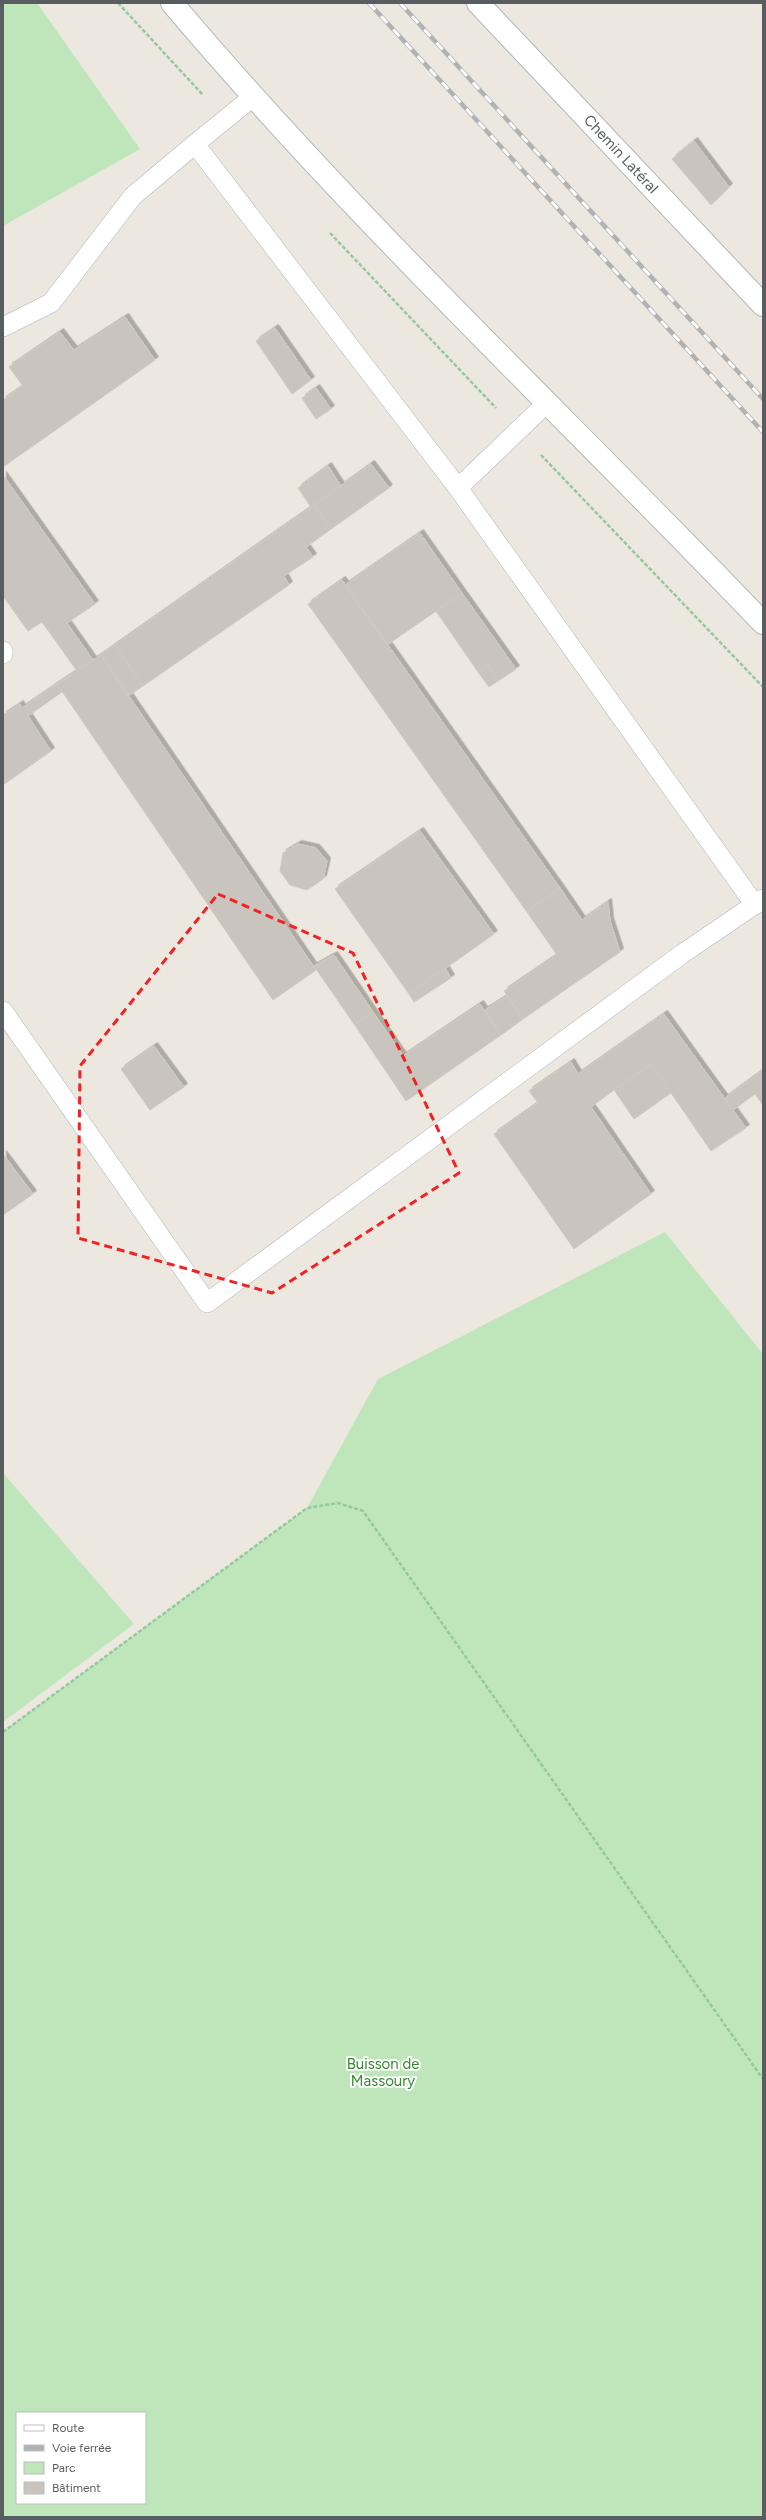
<svg xmlns="http://www.w3.org/2000/svg" width="766" height="2520" font-family="Figtree,sans-serif">
<style>
.green{fill:#bee6ba;fill-rule:evenodd}
.building{fill:#c9c5be;stroke:#d1c9bd;filter:url(#shadow)}
.lines{fill:none;stroke-linecap:round;stroke-linejoin:round}
.service-casing{stroke:#b2b6bb;stroke-width:20}
.minor-casing{stroke:#b2b6bb;stroke-width:24}
.secondary-casing{stroke:#b3b8bd;stroke-width:24}
.path{stroke:#94c99e;stroke-width:2.5;stroke-dasharray:4 2;stroke-linecap:butt}
.service{stroke:#fff;stroke-width:19}
.minor{stroke:#fff;stroke-width:22}
.secondary{stroke:#fff;stroke-width:22}
.rail-casing{stroke:#b1b2b2;stroke-width:4.5}
.rail{stroke:#fff;stroke-width:3;stroke-dasharray:9;stroke-linecap:butt}
.marked{fill:none;stroke:#f02224;stroke-width:3;stroke-dasharray:8 5;stroke-linejoin:round}
.labels{text-anchor:middle;stroke-width:4;stroke-linejoin:round;paint-order:stroke}
.street-label{font-size:15px;fill:#585d61;stroke:#fff}
.park-label{font-size:15px;fill:#358731;stroke:#fff}
</style>
<defs>
<filter id="shadow"><feDropShadow dx="3.5" dy="-3.5" stdDeviation="0" flood-color="#0004"/></filter>
</defs>
<rect width="100%" height="100%" fill="#ece8df"/>
<path class="green" d="M 3,3 L 37,3 L 140,149 L 3,226 Z
M 665,1232 L 763,1354 L 763,2517 L 3,2517 L 3,1732 L 307,1508 L 378,1379 ZM 17,2413 L 145,2413 L 145,2503 L 17,2503 Z
M 3,1473 L 134,1624 L 3,1722 Z"/>
<path class="building" d="M 694,141 L 729,187 L 711,205 L 672,159 Z
M 125,317 L 155,360 L 3,467 L 3,400 L 23,386 L 9,367 L 60,332 L 74,350 Z
M 275,328 L 311,380 L 292,394 L 256,341 Z
M 316,388 L 331,409 L 316,419 L 302,398 Z
M 371,464 L 389,488 L 331,529 L 314,505 Z
M 328,466 L 341,486 L 311,507 L 298,488 Z
M 3,475 L 95,604 L 67,623 L 93,660 L 77,671 L 42,622 L 28,631 L 3,596 Z
M 314,505 L 331,529 L 306,547 L 313,557 L 284,576 L 289,585 L 143,686 L 115,645 Z
M 420,533 L 462,593 L 387,645 L 345,585 Z
M 342,580 L 560,888 L 527,912 L 308,604 Z
M 462,593 L 516,669 L 498,681 L 488,665 L 478,672 L 436,611 Z
M 115,645 L 143,686 L 128,696 L 101,655 Z
M 101,655 L 316,970 L 273,1000 L 57,684 Z
M 488,665 L 498,681 L 489,687 L 478,672 Z
M 57,684 L 62,692 L 28,716 L 51,751 L 3,785 L 3,715 L 20,704 L 22,708 Z
M 420,831 L 494,934 L 409,994 L 335,889 Z
M 298,844 L 316,848 L 327,861 L 323,879 L 307,890 L 290,885 L 280,871 L 283,853 Z
M 560,888 L 582,920 L 608,902 L 610,921 L 620,952 L 523,1019 L 504,991 L 557,955 L 527,912 Z
M 334,955 L 373,1012 L 354,1024 L 314,966 Z
M 445,968 L 451,978 L 414,1002 L 409,994 Z
M 507,996 L 523,1019 L 501,1035 L 485,1010 Z
M 480,1004 L 501,1035 L 406,1101 L 354,1024 L 373,1012 L 403,1056 Z
M 664,1014 L 746,1128 L 711,1151 L 651,1064 L 614,1090 L 591,1107 L 651,1194 L 574,1249 L 494,1134 L 538,1103 L 529,1091 L 571,1062 L 578,1074 Z
M 154,1046 L 184,1087 L 150,1110 L 121,1069 Z
M 651,1064 L 671,1093 L 634,1119 L 614,1090 Z
M 763,1070 L 763,1105 L 755,1094 L 733,1110 L 725,1098 Z
M 3,1154 L 33,1194 L 3,1215 Z"/>
<g class="lines">
<g class="service-casing">
<path id="service" d="M 254,96 L 195,144 L 458,488
M 3,327 L 51,303 L 133,196 L 195,144
M 548,402 L 458,488 L 755,905
M 3,651 L 3,654
M 3,1011 L 207,1303 L 682,954 L 763,899"/>
</g>
<g class="minor-casing">
<path id="minor" d="M 478,3 L 763,305"/>
</g>
<g class="secondary-casing">
<path id="secondary" d="M 172,3 C 356,221 566,417 763,623"/>
</g>
<path class="path" d="M 118,3 L 203,95
M 330,233 L 496,408
M 541,455 L 763,687
M 3,1732 L 307,1508 L 338,1503 L 363,1511 L 763,2079"/>
<use href="#service" class="service"/>
<use href="#minor" class="minor"/>
<use href="#secondary" class="secondary"/>
<g class="rail-casing">
<path id="rail" d="M 369,3 L 763,432
M 400,3 L 763,399"/>
</g>
<use href="#rail" class="rail"/>
</g>
<path class="marked" d="M 218,894 L 353,953 L 459,1173 L 272,1293 L 78,1238 L 80,1066 Z"/>
<g class="labels">
<g class="street-label">
<text transform="translate(621 154) rotate(47)" y="5">Chemin Latéral</text>
</g>
<g class="park-label">
<text x="383" y="2069">Buisson de<tspan x="383" dy="17">Massoury</tspan></text>
</g>
</g>
<rect width="766" height="2520" fill="none" stroke="#585d61" stroke-width="8"/>
<rect x="16" y="2412" width="130" height="92" fill="#ffffff" stroke="#bcbec0"/>
<rect x="24" y="2425" width="20" height="6" fill="#ffffff" stroke="#bcbec0"/>
<text x="52" y="2432" font-size="12" fill="#585d61">Route</text>
<rect x="24" y="2445" width="20" height="6" fill="#b1b2b2" stroke="#bcbec0"/>
<text x="52" y="2452" font-size="12" fill="#585d61">Voie ferrée</text>
<rect x="24" y="2462" width="20" height="12" fill="#bee6ba" stroke="#bcbec0"/>
<text x="52" y="2472" font-size="12" fill="#585d61">Parc</text>
<rect x="24" y="2482" width="20" height="12" fill="#c9c5be" stroke="#bcbec0"/>
<text x="52" y="2492" font-size="12" fill="#585d61">Bâtiment</text>
</svg>
